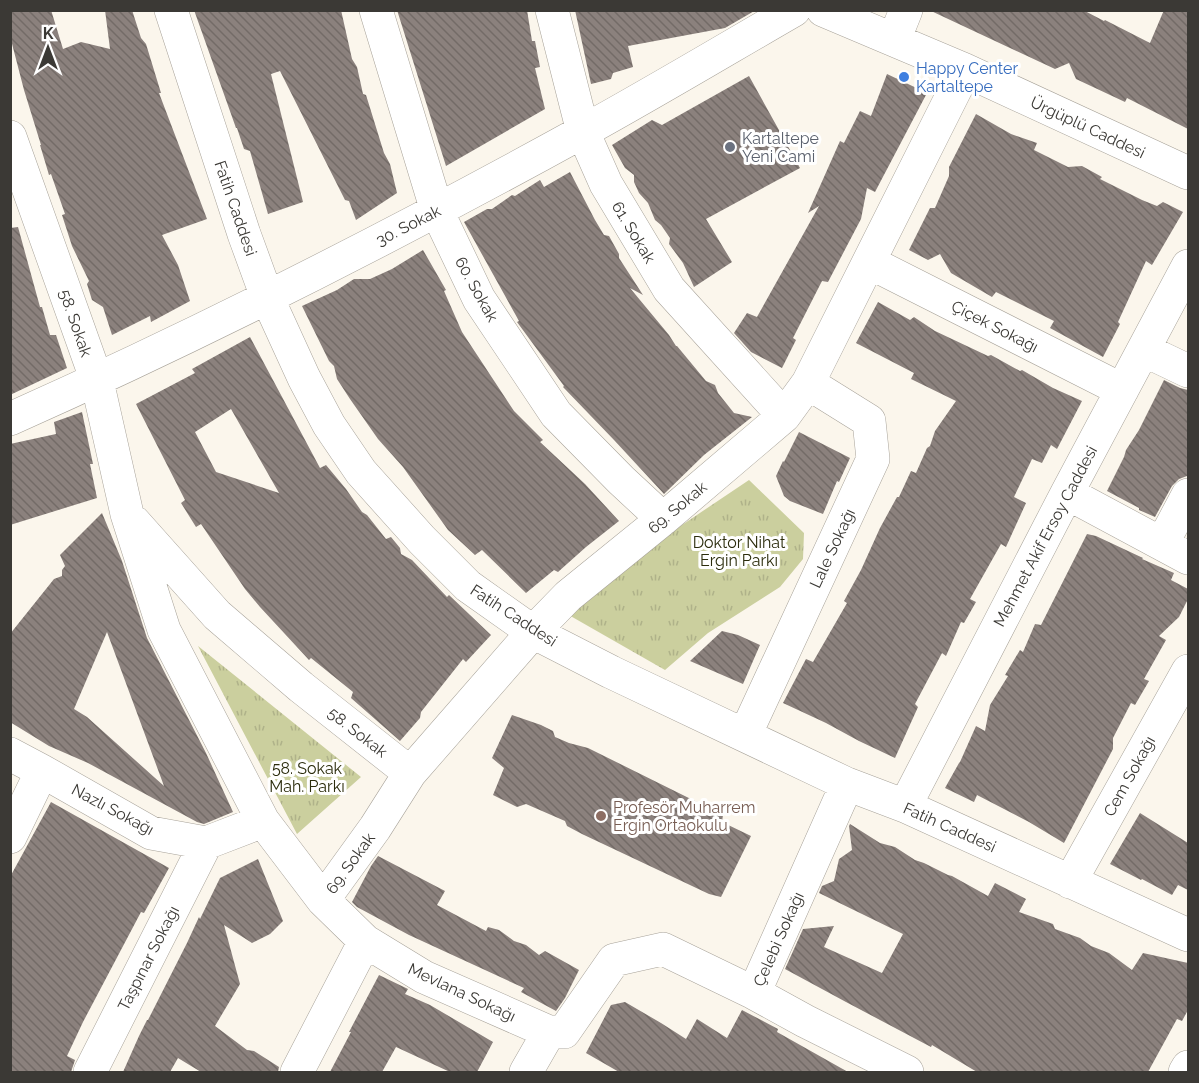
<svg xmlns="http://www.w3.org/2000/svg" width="1199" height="1083" font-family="Raleway,sans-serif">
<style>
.park{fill:url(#park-tufts)}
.building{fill:url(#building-back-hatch);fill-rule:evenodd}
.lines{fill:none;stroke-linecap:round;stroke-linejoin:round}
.minor-casing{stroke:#a8a39a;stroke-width:34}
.minor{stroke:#fff;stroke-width:33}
.shop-dot{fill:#3f7fe0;stroke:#fff;stroke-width:2}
.worship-dot{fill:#6b7280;stroke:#fff;stroke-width:2}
.education-dot{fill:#8d6e63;stroke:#fff;stroke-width:2}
.labels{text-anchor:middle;stroke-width:6;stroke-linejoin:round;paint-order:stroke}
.shop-label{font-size:16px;fill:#366cbe;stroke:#fff;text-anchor:start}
.street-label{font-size:16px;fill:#3b3935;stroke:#fff}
.worship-label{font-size:16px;fill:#5b616d;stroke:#fff;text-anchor:start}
.park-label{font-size:16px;fill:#2b2c0c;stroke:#fff}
.education-label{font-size:16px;fill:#785e54;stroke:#fff;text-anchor:start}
</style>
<defs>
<pattern id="park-tufts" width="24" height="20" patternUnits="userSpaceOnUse" patternTransform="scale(1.5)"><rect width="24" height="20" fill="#cbcf9e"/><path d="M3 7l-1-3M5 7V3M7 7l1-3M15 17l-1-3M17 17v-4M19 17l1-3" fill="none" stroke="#afb289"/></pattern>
<pattern id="building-back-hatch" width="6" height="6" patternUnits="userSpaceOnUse" patternTransform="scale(1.5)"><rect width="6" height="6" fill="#8b817d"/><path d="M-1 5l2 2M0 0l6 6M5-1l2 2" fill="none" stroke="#736b67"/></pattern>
</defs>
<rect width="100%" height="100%" fill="#fbf6ec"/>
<path class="park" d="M 749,480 L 804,533 L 803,559 L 780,587 L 708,633 L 665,670 L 567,614 L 679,527 Z
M 198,646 L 361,777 L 297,834 Z"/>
<path class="building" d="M 10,10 L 51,10 L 63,49 L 81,42 L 110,49 L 105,10 L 132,10 L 141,38 L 146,44 L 161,93 L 159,93 L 207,219 L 162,235 L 178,265 L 190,301 L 151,322 L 150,316 L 112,335 L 103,307 L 92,300 L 87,284 L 89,281 L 72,246 L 62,215 L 65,214 L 51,174 L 49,175 L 40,145 L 41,145 L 24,90 L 10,36 Z
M 194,10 L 341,10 L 352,59 L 357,67 L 363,94 L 366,95 L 384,153 L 390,164 L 397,193 L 356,220 L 349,201 L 345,200 L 280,71 L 271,74 L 303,202 L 268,214 L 250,151 L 244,149 L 237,128 L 236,128 Z
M 397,10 L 527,10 L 532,41 L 535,41 L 540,67 L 535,68 L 545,109 L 446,166 Z
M 575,10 L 756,10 L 725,28 L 628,46 L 633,67 L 613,73 L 611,79 L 591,84 Z
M 929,10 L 1083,10 L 1104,21 L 1105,20 L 1150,43 L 1164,10 L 1188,10 L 1188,129 L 1127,98 L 1125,102 L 1076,79 L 1069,63 L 1055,69 Z
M 887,74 L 927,93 L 875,192 L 867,188 L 861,219 L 828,282 L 822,281 L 793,338 L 796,340 L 782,368 L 751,352 L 734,333 L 747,313 L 757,317 L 819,206 L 808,213 L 840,141 L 844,143 L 860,111 L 871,116 Z
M 749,76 L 800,168 L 706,219 L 732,262 L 694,287 L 683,263 L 669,244 L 670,238 L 661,225 L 655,220 L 648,203 L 639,193 L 634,182 L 634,175 L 625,168 L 612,145 L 652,120 L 662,125 Z
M 976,114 L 1011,134 L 1037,143 L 1034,150 L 1068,167 L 1082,166 L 1102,177 L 1100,179 L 1142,200 L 1157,206 L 1163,202 L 1183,212 L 1152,265 L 1146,261 L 1118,322 L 1120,324 L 1103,357 L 1050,328 L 1054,321 L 996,292 L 992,297 L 951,273 L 940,254 L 928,260 L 909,250 L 930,208 L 935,208 L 949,176 L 949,167 Z
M 570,172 L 595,220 L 604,235 L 609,236 L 619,254 L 619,258 L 643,295 L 630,288 L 669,335 L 676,346 L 677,346 L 706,381 L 715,385 L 718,393 L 734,413 L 752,417 L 704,455 L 664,494 L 614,440 L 563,387 L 564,386 L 517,322 L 519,321 L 464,222 L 487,209 L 492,209 L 512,195 L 515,196 L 540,180 L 544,187 Z
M 18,227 L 40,307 L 42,307 L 50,335 L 56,335 L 67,368 L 10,395 L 10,228 Z
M 423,250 L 446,290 L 444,291 L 462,332 L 514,411 L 543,440 L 540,442 L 585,484 L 619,521 L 586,547 L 558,572 L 554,570 L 526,593 L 482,550 L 475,555 L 448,530 L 403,467 L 378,439 L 350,399 L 337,379 L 334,366 L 329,361 L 302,306 L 337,290 L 354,279 L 370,279 L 392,269 Z
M 878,302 L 910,320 L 914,317 L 935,331 L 988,356 L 991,355 L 1020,371 L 1022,370 L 1053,388 L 1082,401 L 1057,449 L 1051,445 L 1042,463 L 1032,459 L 1014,497 L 1026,503 L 1006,547 L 1001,544 L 970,599 L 976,602 L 964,623 L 961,622 L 946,656 L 942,653 L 915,704 L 918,707 L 895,758 L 859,741 L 826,723 L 783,703 L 806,659 L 813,662 L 847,603 L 844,601 L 861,570 L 880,528 L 897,497 L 899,497 L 911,471 L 916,473 L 927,448 L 930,446 L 935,431 L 956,401 L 911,379 L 914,373 L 856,343 Z
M 250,337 L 320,468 L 326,465 L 346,489 L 362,512 L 367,515 L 386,539 L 391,537 L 400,548 L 401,554 L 412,560 L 447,597 L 449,595 L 491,635 L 466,662 L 463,659 L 421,712 L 420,718 L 400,741 L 351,698 L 353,692 L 311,658 L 309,660 L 260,607 L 245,589 L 201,524 L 196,527 L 181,503 L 185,500 L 136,404 L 195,373 L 192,369 ZM 231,409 L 279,493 L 216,472 L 195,432 Z
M 1164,380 L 1180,388 L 1188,390 L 1188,473 L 1187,476 L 1179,479 L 1172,486 L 1155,517 L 1139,510 L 1139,508 L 1107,491 L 1124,457 L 1126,450 L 1139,430 Z
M 82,412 L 93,464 L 90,464 L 97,498 L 10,525 L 10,444 L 56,434 L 54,422 Z
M 799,432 L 850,458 L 839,482 L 837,481 L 823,514 L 790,501 L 784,496 L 776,476 L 783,461 L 784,462 Z
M 102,513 L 122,561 L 147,638 L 206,753 L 233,812 L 204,824 L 197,822 L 88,763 L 49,746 L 10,722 L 10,634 L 54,579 L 62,576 L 62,570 L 65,566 L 60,555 ZM 107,632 L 164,786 L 87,717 L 74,709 Z
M 1087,534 L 1096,536 L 1143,558 L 1142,559 L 1174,573 L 1171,580 L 1188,589 L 1188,599 L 1179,617 L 1159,636 L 1166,640 L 1144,679 L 1149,681 L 1135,705 L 1131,703 L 1113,738 L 1113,749 L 1064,843 L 1029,822 L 977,795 L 974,802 L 945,788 L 959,763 L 960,762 L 976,726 L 985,731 L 990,705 L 1008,676 L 1005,675 L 1020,650 L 1023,652 L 1035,624 L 1041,625 Z
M 722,631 L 738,635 L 760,645 L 743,684 L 690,661 Z
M 512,715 L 541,725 L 553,731 L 555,737 L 569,743 L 588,748 L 711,809 L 723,815 L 722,822 L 751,836 L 721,897 L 709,894 L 582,834 L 567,826 L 565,821 L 526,804 L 517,807 L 493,795 L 504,768 L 492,758 Z
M 51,802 L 169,868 L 144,913 L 141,912 L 83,1022 L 67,1056 L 75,1060 L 71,1072 L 10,1072 L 10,877 Z
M 1140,813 L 1188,843 L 1188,890 L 1178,885 L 1172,895 L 1142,879 L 1141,880 L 1110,864 Z
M 850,824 L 880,843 L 895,847 L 915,860 L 924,863 L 948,875 L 952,876 L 988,896 L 995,883 L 1026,899 L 1019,912 L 1053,924 L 1055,929 L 1080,938 L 1091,946 L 1109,953 L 1132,970 L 1143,953 L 1188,963 L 1188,1010 L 1182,1021 L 1177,1019 L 1148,1072 L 977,1072 L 932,1045 L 931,1047 L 846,1002 L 785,969 L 803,929 L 834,926 L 824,947 L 882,973 L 903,934 L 819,893 L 822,886 L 834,881 L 839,859 L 852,850 L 849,826 Z
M 378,856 L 445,891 L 437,905 L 486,931 L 488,927 L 499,930 L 514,941 L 526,945 L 539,955 L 545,951 L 579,970 L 565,998 L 556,1011 L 521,992 L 524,988 L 409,935 L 357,907 L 352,902 L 371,866 Z
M 258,859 L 283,921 L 270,934 L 252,943 L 224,925 L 240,984 L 215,1026 L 247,1050 L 254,1051 L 279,1067 L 278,1072 L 201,1072 L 178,1058 L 170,1072 L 123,1072 L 139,1036 L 147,1020 L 148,1020 L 187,943 L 199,917 L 200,919 L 220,878 Z
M 379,975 L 408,989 L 405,994 L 430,1005 L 493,1042 L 477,1072 L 450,1072 L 396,1047 L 382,1072 L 330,1072 L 351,1032 L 349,1032 Z
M 625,1002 L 661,1023 L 686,1039 L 697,1019 L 727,1038 L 742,1010 L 778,1029 L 777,1032 L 848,1072 L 619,1072 L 586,1053 L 611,1005 Z"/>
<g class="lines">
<g class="minor-casing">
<path id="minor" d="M 171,10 L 244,234 L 267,297 L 304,378 L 329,425 L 361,472 L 422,540 L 468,586 L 533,632 L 611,672 L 847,784 L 905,806 L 1188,935
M 376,10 L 437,211 L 479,299 L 556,414 L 621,480 L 663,519
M 552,10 L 583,132 L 606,184 L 669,289 L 784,416
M 823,10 L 965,70 L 1188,173
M 894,40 L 906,10
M 10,137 L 97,381 L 127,514 L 164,630 L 263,821
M 869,262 L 1122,390
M 1144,350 L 1188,371
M 10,419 C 205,332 395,235 582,132 C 653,93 723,51 794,10
M 1067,493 L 1188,558
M 134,522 L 217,615 L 301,687 L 410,773
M 1162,544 L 1188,495
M 745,735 L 873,459 L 869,421 L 808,383
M 10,754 L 42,771 L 151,833 L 206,843 L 263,821 L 323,900 L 365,941 L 424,977 L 549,1032 L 564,1032 L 614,960 L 663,949 L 754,993 L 805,1021 L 907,1072
M 905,806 L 1067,493 L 1188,266
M 10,837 L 42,771
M 1070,882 L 1188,671
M 323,900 L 375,828 L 410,773 L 533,632 L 568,596 L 663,519 L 784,416 L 808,383 L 965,70
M 754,993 L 847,784
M 90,1072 L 206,843
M 297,1072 L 365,941
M 526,1072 L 549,1032
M 1185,1072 L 1188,1067"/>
</g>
<use href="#minor" class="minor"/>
</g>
<circle class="shop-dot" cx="904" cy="77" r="6"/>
<circle class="worship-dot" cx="730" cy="147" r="6"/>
<circle class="education-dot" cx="601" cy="816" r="6"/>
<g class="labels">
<g class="shop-label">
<text x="916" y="74">Happy Center<tspan x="916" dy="18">Kartaltepe</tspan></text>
</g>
<g class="street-label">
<text transform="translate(1088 127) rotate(25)" y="6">Ürgüplü Caddesi</text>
<text transform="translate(236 208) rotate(71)" y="6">Fatih Caddesi</text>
<text transform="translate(408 225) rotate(-27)" y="6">30. Sokak</text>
<text transform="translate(634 232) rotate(59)" y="6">61. Sokak</text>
<text transform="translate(477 289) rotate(61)" y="6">60. Sokak</text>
<text transform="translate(76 323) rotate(71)" y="6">58. Sokak</text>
<text transform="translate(995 326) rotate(27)" y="6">Çiçek Sokağı</text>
<text transform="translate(677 507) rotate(-40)" y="6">69. Sokak</text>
<text transform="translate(1045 536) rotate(-62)" y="6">Mehmet Akif Ersoy Caddesi</text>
<text transform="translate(832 548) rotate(-65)" y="6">Lale Sokağı</text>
<text transform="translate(514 615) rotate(33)" y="6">Fatih Caddesi</text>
<text transform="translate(358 732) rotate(38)" y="6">58. Sokak</text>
<text transform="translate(1129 776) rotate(-61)" y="6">Cem Sokağı</text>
<text transform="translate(113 809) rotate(28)" y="6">Nazlı Sokağı</text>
<text transform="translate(950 827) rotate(24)" y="6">Fatih Caddesi</text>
<text transform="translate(350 863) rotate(-54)" y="6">69. Sokak</text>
<text transform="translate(778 939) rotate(-66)" y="6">Çelebi Sokağı</text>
<text transform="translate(148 958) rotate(-63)" y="6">Taşpınar Sokağı</text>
<text transform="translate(462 992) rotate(25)" y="6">Mevlana Sokağı</text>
</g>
<g class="worship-label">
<text x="742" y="144">Kartaltepe<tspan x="742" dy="18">Yeni Cami</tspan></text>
</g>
<g class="park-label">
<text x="739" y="548">Doktor Nihat<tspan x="739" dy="18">Ergin Parkı</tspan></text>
<text x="307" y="774">58. Sokak<tspan x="307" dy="18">Mah. Parkı</tspan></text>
</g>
<g class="education-label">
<text x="613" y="813">Profesör Muharrem<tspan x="613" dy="18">Ergin Ortaokulu</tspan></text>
</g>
</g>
<rect width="1199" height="1083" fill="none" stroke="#3b3935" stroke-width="24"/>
<g transform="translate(48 48)" stroke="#ffffff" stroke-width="4.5" paint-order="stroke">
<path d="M0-4.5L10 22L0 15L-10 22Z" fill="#3b3935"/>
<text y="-9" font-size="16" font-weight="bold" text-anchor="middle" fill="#3b3935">K</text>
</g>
</svg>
